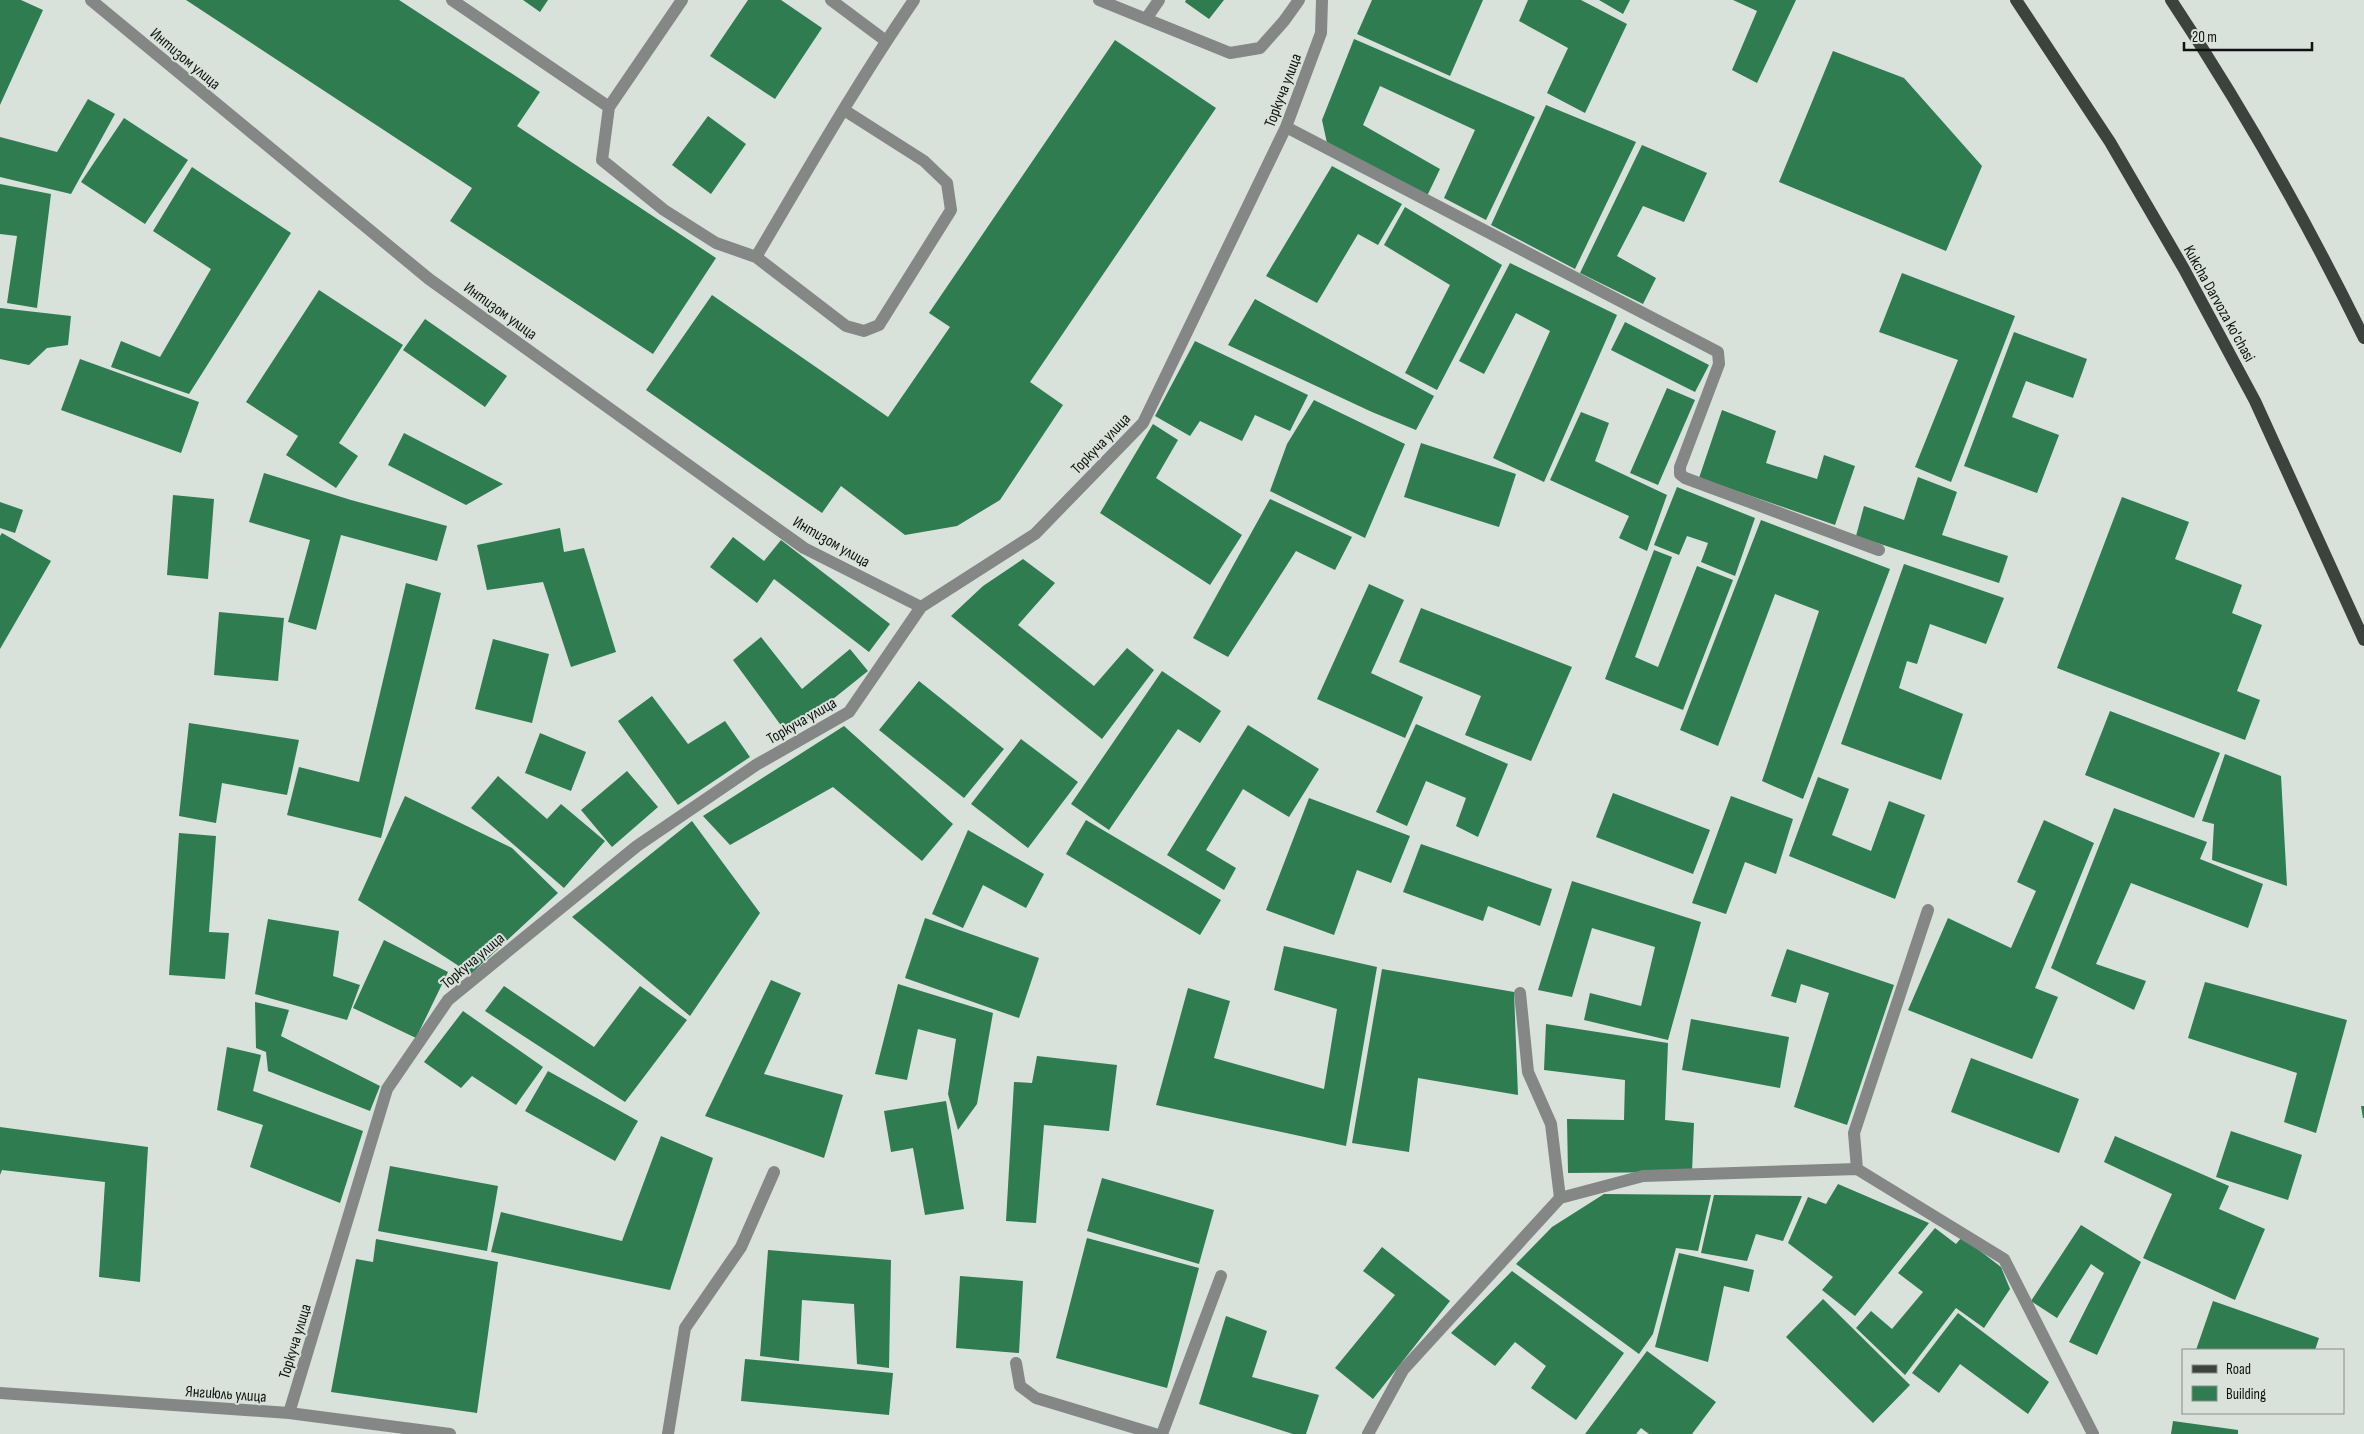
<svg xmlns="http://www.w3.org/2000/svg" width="2364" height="1434" font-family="'Sofia Sans Condensed',sans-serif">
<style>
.building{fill:#2e7c4f}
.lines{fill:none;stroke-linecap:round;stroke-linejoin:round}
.lane{stroke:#848785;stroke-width:12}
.street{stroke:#848785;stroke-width:12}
.primary{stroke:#3c423d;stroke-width:12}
.labels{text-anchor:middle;stroke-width:4;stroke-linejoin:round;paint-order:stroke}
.street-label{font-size:16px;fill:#0f1210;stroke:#d9e1db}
</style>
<rect width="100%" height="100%" fill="#d9e1db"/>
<path class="building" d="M 0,0 L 21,0 L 43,10 L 0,105 Z
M 186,0 L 399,0 L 540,92 L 517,126 L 716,258 L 653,354 L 450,221 L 472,188 Z
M 523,0 L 548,0 L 540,12 Z
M 748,0 L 781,0 L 822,28 L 775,99 L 710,56 Z
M 1186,0 L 1224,0 L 1209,19 L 1185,2 Z
M 1372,0 L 1483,0 L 1450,76 L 1357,34 Z
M 1528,0 L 1581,0 L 1627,24 L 1585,113 L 1547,93 L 1568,48 L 1519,21 Z
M 1599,0 L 1630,0 L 1623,14 Z
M 1733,0 L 1796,0 L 1757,83 L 1732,70 L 1757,11 Z
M 1354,39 L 1535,117 L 1486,220 L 1444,198 L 1475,130 L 1380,86 L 1363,125 L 1440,169 L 1427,196 L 1327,143 L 1322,120 Z
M 1115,40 L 1216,108 L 1030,382 L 1063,405 L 1000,500 L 957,526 L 905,535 L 841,486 L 822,513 L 646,390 L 712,295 L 888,417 L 950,327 L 929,313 Z
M 1833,51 L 1904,78 L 1982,166 L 1946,251 L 1779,182 Z
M 88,99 L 115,114 L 71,194 L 0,177 L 0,137 L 57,152 Z
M 1546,105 L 1636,142 L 1575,269 L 1491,225 Z
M 708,116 L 746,144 L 711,194 L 672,165 Z
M 124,118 L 188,160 L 145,224 L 81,182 Z
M 1642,145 L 1707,173 L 1684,222 L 1643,206 L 1617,256 L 1656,278 L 1643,304 L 1580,273 Z
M 1332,166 L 1402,204 L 1378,245 L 1358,234 L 1317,303 L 1266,276 Z
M 192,167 L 291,233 L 189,394 L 111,367 L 121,341 L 160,357 L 211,269 L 153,231 Z
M 0,184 L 51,194 L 37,308 L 7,303 L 17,236 L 0,234 Z
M 1405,207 L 1502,265 L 1437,390 L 1405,373 L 1450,285 L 1384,245 Z
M 1510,263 L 1617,315 L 1544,482 L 1493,458 L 1550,331 L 1516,313 L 1484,374 L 1459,361 Z
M 1902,273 L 2015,316 L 1951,482 L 1915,467 L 1958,360 L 1879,332 Z
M 319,290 L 403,345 L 339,443 L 358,456 L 336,488 L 286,455 L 298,436 L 246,402 Z
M 1255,299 L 1434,396 L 1416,430 L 1372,412 L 1228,345 Z
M 0,308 L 71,316 L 68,345 L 47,348 L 29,365 L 0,359 Z
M 425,319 L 507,376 L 485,407 L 403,350 Z
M 1625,322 L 1709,365 L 1695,392 L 1611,350 Z
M 2014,332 L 2087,359 L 2073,398 L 2026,381 L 2012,417 L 2059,435 L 2037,493 L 1964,466 Z
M 1195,341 L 1308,395 L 1290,431 L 1255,415 L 1242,441 L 1200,421 L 1190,436 L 1155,416 Z
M 80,359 L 199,402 L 181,453 L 61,410 Z
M 1667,388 L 1695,400 L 1658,485 L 1630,473 Z
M 1314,400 L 1405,444 L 1365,538 L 1270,491 L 1287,444 Z
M 1722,410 L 1776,431 L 1766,463 L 1817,479 L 1824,455 L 1855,466 L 1835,525 L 1699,478 Z
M 1581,412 L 1609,423 L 1595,461 L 1667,495 L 1647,551 L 1619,538 L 1629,516 L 1550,480 Z
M 1153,424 L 1178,440 L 1156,478 L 1242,535 L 1210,585 L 1100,513 Z
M 404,433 L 503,484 L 466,505 L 388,465 Z
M 1421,443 L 1516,474 L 1499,527 L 1404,497 Z
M 264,473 L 351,500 L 447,526 L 437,561 L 341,535 L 316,630 L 288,622 L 310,540 L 249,522 Z
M 1918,477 L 1957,492 L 1942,535 L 2008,556 L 1999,583 L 1856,536 L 1864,506 L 1904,520 Z
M 1677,487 L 1755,518 L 1735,576 L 1701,562 L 1708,543 L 1687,536 L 1679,555 L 1654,545 Z
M 173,495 L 214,499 L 208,579 L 167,575 Z
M 2122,497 L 2189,522 L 2175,559 L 2242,585 L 2232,613 L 2262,625 L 2237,691 L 2260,700 L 2245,740 L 2057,668 Z
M 1270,499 L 1352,537 L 1335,570 L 1296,551 L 1228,657 L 1193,638 Z
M 0,502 L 23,510 L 15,533 L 0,528 Z
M 1761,520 L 1890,569 L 1803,799 L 1762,781 L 1819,611 L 1775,594 L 1718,746 L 1680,730 Z
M 560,528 L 564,552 L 584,548 L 616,652 L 571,667 L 543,582 L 487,590 L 477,545 Z
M 2,533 L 51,561 L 0,649 L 0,536 Z
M 733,537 L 764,561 L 781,540 L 890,624 L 869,652 L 774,579 L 757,603 L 710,567 Z
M 1654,550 L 1672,557 L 1635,657 L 1658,667 L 1697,566 L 1733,580 L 1683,710 L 1605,679 Z
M 1023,559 L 1055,583 L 1018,625 L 1094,686 L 1127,648 L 1154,670 L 1102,739 L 951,616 L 983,586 Z
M 1904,564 L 2004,598 L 1986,644 L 1930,624 L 1917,664 L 1907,661 L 1899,688 L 1963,714 L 1941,780 L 1841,744 Z
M 406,583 L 441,593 L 381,838 L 287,815 L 299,767 L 359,782 Z
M 1369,584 L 1404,600 L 1371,673 L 1423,697 L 1405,738 L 1317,699 Z
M 1421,608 L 1572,667 L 1531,761 L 1465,735 L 1481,696 L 1399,662 Z
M 219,612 L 284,618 L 278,681 L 214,675 Z
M 761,637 L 802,689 L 850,649 L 868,671 L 788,735 L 733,660 Z
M 493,639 L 549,654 L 532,723 L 475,709 Z
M 1162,671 L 1221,711 L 1200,743 L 1178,729 L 1109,830 L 1071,804 Z
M 919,681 L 1004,749 L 964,798 L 879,730 Z
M 652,696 L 688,744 L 725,721 L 750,757 L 678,805 L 618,721 Z
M 2110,711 L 2220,753 L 2194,818 L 2085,775 Z
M 189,723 L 299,740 L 287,795 L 222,783 L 216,823 L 179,816 Z
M 1416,724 L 1508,764 L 1478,837 L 1456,826 L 1466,798 L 1426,781 L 1407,826 L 1376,812 Z
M 1248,725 L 1319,769 L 1289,817 L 1243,789 L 1206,850 L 1236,868 L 1224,890 L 1167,855 Z
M 844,726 L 953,824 L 922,861 L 833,787 L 730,845 L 703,816 Z
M 540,733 L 586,752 L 571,791 L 525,773 Z
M 1021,739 L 1078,782 L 1028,848 L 971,804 Z
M 2225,754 L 2281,776 L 2287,886 L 2212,860 L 2214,824 L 2202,821 Z
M 627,771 L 658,807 L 612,847 L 581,810 Z
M 498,776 L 547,819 L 561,804 L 605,841 L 564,888 L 471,808 Z
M 1818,777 L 1849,789 L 1832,835 L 1871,851 L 1889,801 L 1925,815 L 1895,899 L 1789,856 Z
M 1613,793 L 1710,830 L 1693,874 L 1596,837 Z
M 405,796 L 512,848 L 558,893 L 471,974 L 358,900 Z
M 1731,796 L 1793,819 L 1776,874 L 1745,862 L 1726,914 L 1692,903 Z
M 1309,798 L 1410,836 L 1391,883 L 1357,870 L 1334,935 L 1266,910 Z
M 2114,808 L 2207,842 L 2200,859 L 2263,884 L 2248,928 L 2131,883 L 2096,964 L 2146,981 L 2134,1010 L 2051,968 Z
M 1086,820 L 1221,900 L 1200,935 L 1066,854 Z
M 2044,820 L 2094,843 L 2035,988 L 2058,997 L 2032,1059 L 1908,1010 L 1948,918 L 2011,948 L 2036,891 L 2017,882 Z
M 692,821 L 760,913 L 690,1016 L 572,917 Z
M 968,830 L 1044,874 L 1026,908 L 983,885 L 963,928 L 932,914 Z
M 179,833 L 216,836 L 209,932 L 229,933 L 225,979 L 169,975 Z
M 1421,844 L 1552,889 L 1540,926 L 1488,906 L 1483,921 L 1403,892 Z
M 1572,881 L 1701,922 L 1668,1040 L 1584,1020 L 1590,993 L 1641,1006 L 1655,947 L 1592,928 L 1572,997 L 1538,990 Z
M 925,918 L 1039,958 L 1019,1018 L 905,978 Z
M 268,919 L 339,931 L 333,976 L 360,985 L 347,1020 L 255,994 Z
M 384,940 L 448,972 L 416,1038 L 353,1008 Z
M 1284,946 L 1377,967 L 1346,1146 L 1156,1105 L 1188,988 L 1230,1001 L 1214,1058 L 1324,1089 L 1337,1009 L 1274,990 Z
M 1787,949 L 1894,985 L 1847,1125 L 1794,1107 L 1829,993 L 1801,984 L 1796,1003 L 1771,996 Z
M 1382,969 L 1514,992 L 1518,1095 L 1418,1078 L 1409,1152 L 1352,1143 Z
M 771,980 L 801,993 L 764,1074 L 843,1095 L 824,1158 L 705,1116 Z
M 2205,982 L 2347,1020 L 2316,1133 L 2284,1122 L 2297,1073 L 2188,1038 Z
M 898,984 L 993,1013 L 977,1104 L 958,1130 L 948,1094 L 956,1039 L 918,1029 L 907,1080 L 875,1074 Z
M 504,986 L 594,1047 L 640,986 L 687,1020 L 625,1102 L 485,1011 Z
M 255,1002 L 289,1010 L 281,1036 L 380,1086 L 370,1111 L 268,1071 L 266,1052 L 256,1048 Z
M 463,1011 L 543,1067 L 516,1105 L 472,1076 L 461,1088 L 424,1062 Z
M 1691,1019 L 1789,1037 L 1780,1088 L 1682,1070 Z
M 1546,1024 L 1668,1043 L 1665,1120 L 1694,1123 L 1692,1172 L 1568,1173 L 1567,1119 L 1624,1120 L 1625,1080 L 1544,1070 Z
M 227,1047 L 261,1055 L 253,1091 L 363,1131 L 340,1203 L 250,1167 L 263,1125 L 217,1110 Z
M 1037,1056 L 1117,1065 L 1109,1131 L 1044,1125 L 1036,1223 L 1006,1221 L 1014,1082 L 1032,1083 Z
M 1971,1058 L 2079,1099 L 2059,1153 L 1951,1112 Z
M 548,1071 L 638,1121 L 615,1161 L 525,1111 Z
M 946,1101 L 964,1209 L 925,1215 L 913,1148 L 891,1152 L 884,1111 Z
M 2361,1106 L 2364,1106 L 2364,1118 L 2363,1118 Z
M 0,1127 L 148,1147 L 140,1282 L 99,1277 L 105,1182 L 2,1170 L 0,1175 Z
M 2231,1131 L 2302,1155 L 2288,1200 L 2216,1177 Z
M 661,1136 L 713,1158 L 670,1290 L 491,1252 L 501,1212 L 622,1241 Z
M 2115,1136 L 2229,1186 L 2219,1209 L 2265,1229 L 2235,1300 L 2143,1258 L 2172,1194 L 2104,1162 Z
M 390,1166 L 498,1186 L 487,1251 L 378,1231 Z
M 1102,1178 L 1214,1210 L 1199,1264 L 1087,1231 Z
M 1838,1184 L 1929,1223 L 1855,1316 L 1822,1290 L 1833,1277 L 1788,1243 L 1808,1197 L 1826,1204 Z
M 1604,1194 L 1711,1195 L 1698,1251 L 1676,1248 L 1653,1334 L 1639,1354 L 1516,1264 L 1552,1227 Z
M 1714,1195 L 1802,1196 L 1783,1241 L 1756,1234 L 1747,1261 L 1701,1253 Z
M 2081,1225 L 2141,1262 L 2097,1355 L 2069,1342 L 2104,1273 L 2091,1264 L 2057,1318 L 2031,1301 Z
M 1935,1228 L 1956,1244 L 1962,1237 L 2001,1267 L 2010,1289 L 1984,1328 L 1956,1308 L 1905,1375 L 1856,1328 L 1871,1311 L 1892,1329 L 1923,1292 L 1898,1273 Z
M 1087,1238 L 1199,1268 L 1167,1388 L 1056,1358 Z
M 376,1239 L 498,1262 L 477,1413 L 331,1392 L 356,1259 L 373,1262 Z
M 1382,1247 L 1450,1301 L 1373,1399 L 1335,1368 L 1395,1295 L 1363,1271 Z
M 768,1250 L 891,1260 L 889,1368 L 857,1364 L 854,1304 L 802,1300 L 799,1361 L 760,1356 Z
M 1679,1253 L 1754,1270 L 1749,1292 L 1724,1286 L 1708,1362 L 1655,1347 Z
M 1512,1271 L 1624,1353 L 1576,1420 L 1531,1388 L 1546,1366 L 1515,1342 L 1495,1366 L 1451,1333 Z
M 960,1276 L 1023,1281 L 1019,1353 L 956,1348 Z
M 1823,1299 L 1910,1385 L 1873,1423 L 1786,1337 Z
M 2213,1301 L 2319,1338 L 2315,1350 L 2196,1350 Z
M 1958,1313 L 2049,1382 L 2028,1414 L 1960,1364 L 1939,1393 L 1912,1373 Z
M 1226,1316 L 1267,1331 L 1252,1377 L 1319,1395 L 1306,1434 L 1293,1434 L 1199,1404 Z
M 1647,1351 L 1716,1402 L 1692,1434 L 1649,1434 L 1641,1428 L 1636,1434 L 1585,1434 Z
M 745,1359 L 893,1373 L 889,1415 L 741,1401 Z
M 2173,1421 L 2238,1430 L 2238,1434 L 2171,1434 Z"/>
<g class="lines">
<path class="lane" d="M 452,0 L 609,107
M 682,0 L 609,107 L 602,160 L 664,210 L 716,243 L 756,257
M 831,0 L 886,41
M 1099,0 L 1230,53 L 1260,48 L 1284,21 L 1299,0
M 1146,19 L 1159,0
M 844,110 L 924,161 L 947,183 L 951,210 L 879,325 L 864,331 L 846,326 L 756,257 C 807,171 857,83 914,0
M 1520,993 L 1528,1072 L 1551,1124 L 1560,1198"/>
<path class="street" d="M 91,0 L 429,279 L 804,548 L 921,607
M 1286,127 L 1718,352 L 1719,364 L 1680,467 L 1680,474 L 1685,478 L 1879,550
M 1857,1169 L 1854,1133 L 1928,910
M 1016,1363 L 1020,1386 L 1036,1398 L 1155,1434
M 0,1393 L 289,1413 L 450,1434
M 289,1413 L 387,1089 L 448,1000 L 637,846 L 756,765 L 849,712 L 921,607 L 1035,534 L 1143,423 L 1286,127 L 1321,33 L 1322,0
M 668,1434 L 685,1328 L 741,1247 L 774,1172
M 1162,1434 L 1221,1276
M 1368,1434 L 1403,1370 L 1560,1198 L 1643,1176 L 1857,1169 L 2004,1259 L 2093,1434"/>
<path class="primary" d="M 2016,0 L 2110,142 L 2184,269 L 2255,401 L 2364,640
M 2171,0 C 2243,108 2307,222 2364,338"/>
</g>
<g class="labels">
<g class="street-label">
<text transform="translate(186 58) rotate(40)" y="6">Интизом улица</text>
<text transform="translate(1282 90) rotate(-69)" y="6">Торкуча улица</text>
<text transform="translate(2220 303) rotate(61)" y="6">Kukcha Darvoza ko'chasi</text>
<text transform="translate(501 310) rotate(36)" y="6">Интизом улица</text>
<text transform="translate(1100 443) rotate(-46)" y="6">Торкуча улица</text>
<text transform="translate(832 541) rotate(30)" y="6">Интизом улица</text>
<text transform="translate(801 720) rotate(-30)" y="6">Торкуча улица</text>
<text transform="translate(472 960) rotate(-40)" y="6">Торкуча улица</text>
<text transform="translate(294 1341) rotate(-73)" y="6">Торкуча улица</text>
<text transform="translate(226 1393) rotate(4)" y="6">Янгиюль улица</text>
</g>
</g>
<rect x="2182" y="1349" width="162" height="65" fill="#d9e1db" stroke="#888e8a"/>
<rect x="2192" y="1365" width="25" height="8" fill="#3c423d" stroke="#888e8a"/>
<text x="2226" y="1374" font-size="15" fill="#0f1210">Road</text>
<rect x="2192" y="1386" width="25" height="15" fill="#2e7c4f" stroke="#888e8a"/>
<text x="2226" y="1399" font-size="15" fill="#0f1210">Building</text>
<path d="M2184 42v8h128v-8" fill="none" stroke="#0f1210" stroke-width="2.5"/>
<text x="2192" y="42" font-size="15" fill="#0f1210" stroke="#d9e1db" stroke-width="4" paint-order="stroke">20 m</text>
</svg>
